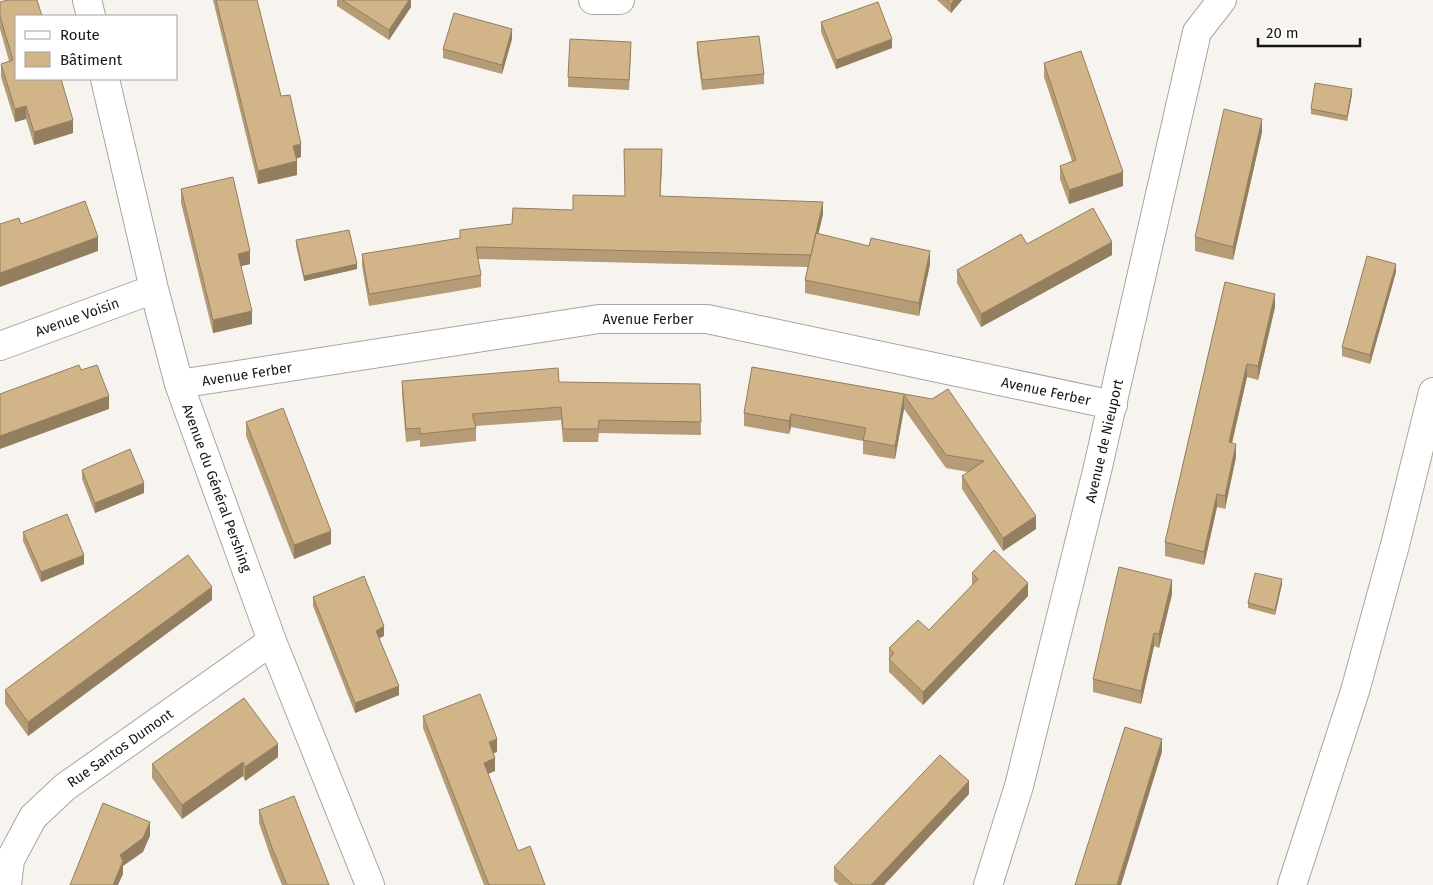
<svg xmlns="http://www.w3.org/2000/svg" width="1433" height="885" font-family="'Fira Sans',sans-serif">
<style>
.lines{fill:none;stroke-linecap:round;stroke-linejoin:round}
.minor-casing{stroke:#a9a5a0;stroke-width:30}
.primary-casing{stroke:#a9a5a0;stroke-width:30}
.minor{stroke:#fff;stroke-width:28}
.primary{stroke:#fff;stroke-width:28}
.wall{fill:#b59b76}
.shaded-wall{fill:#937e60}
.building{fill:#d2b489;stroke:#937e60}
.labels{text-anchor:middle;stroke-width:4;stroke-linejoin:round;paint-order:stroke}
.street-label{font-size:14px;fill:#181614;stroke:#fff}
</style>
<rect width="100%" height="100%" fill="#f7f3ee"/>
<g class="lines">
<g class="minor-casing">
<path id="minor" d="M 87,0 L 91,16
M 593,0 L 620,0
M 105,79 L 154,289 L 179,384 L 272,641 L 370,885
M 0,346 L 154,289
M 179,384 L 599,319 L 707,319 L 1113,405
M 7,885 L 10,860 L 33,817 L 65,787 L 272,641
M 988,885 L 1019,786 L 1097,471 L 1197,32 L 1222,0"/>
</g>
<g class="primary-casing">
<path id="primary" d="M 1292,885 L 1355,691 L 1395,545 L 1433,392"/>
</g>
<use href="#minor" class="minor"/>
<use href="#primary" class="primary"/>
</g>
<path class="wall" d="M 213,0 L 257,0 L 281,96 L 301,157 L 296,159 L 297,175 L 258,184 Z
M 337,0 L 411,0 L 411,7 L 389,40 L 337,6 Z
M 937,0 L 962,0 L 951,13 Z
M 0,2 L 73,133 L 34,145 L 26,119 L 15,122 L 1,77 L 1,64 L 9,61 L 0,29 Z
M 821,22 L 892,48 L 836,69 L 821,32 Z
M 512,39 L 502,74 L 443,58 L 443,49 Z
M 697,42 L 764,74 L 764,84 L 702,90 L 697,52 Z
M 631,51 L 629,90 L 568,87 L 568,77 Z
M 1044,63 L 1123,186 L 1069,204 L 1060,179 L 1060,166 L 1072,161 L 1044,77 Z
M 1352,94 L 1347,121 L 1311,114 L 1311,109 Z
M 1262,132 L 1233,260 L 1195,251 L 1195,237 Z
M 662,161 L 660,196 L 823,214 L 818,234 L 930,264 L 919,316 L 805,293 L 805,280 L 808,267 L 478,259 L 481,275 L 481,287 L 369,306 L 362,266 L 362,254 L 460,238 L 512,224 L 573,210 L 625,196 Z
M 181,189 L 250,264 L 241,266 L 252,324 L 213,333 L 181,203 Z
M 296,240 L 357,269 L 304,281 L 296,245 Z
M 1027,244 L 1112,255 L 981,327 L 957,283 L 957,270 Z
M 1396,272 L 1370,364 L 1342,356 L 1342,347 Z
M 1225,282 L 1275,307 L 1258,380 L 1247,377 L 1232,443 L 1236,457 L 1225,509 L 1217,507 L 1204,565 L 1165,556 L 1165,542 Z
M 752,367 L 932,399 L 948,389 L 1036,529 L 1003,551 L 962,489 L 962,476 L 968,472 L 946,468 L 904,409 L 895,459 L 863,454 L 863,441 L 791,427 L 789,434 L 744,426 L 744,413 Z
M 402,381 L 700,384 L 701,435 L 599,433 L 598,442 L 563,442 L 561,420 L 476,426 L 476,441 L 420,447 L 420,440 L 406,442 L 402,394 Z
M 246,422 L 331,544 L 294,559 L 246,436 Z
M 82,470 L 144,493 L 95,513 L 82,479 Z
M 23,532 L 84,564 L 41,582 L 23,541 Z
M 972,573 L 1028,596 L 923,705 L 889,672 L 889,648 L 929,630 L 972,586 Z
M 1282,584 L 1275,615 L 1248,608 L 1248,603 Z
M 1172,594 L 1159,648 L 1154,646 L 1141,704 L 1093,692 L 1093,679 Z
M 313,597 L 384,636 L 379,638 L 399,695 L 355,713 L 313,606 Z
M 212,600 L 28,736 L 5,704 L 5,690 Z
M 423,716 L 497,752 L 493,753 L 495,771 L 488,774 L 518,851 L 545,885 L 484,885 L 423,728 Z
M 278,757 L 245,781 L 243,776 L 182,819 L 152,778 L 152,764 Z
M 969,794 L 884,885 L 839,885 L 834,881 L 834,867 Z
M 259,810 L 329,885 L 282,885 L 271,858 L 259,823 Z"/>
<path class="shaded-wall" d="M 409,0 L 411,0 L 411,7 L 389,40 L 389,30 Z
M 954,0 L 962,0 L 951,13 L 951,4 Z
M 512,29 L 512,39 L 502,74 L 502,65 Z
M 892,39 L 892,48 L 836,69 L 836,60 Z
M 1352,89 L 1352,94 L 1347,121 L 1347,116 Z
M 26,106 L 26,119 L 15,122 L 15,109 Z
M 1262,119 L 1262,132 L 1233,260 L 1233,247 Z
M 73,120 L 73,133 L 34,145 L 34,132 Z
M 301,144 L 301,157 L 293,159 L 293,146 Z
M 662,149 L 662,161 L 660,208 L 660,196 Z
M 297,161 L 297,175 L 258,184 L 258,171 Z
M 1123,172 L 1123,186 L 1069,204 L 1069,190 Z
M 823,202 L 823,214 L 811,267 L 811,255 Z
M 98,237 L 98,251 L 0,287 L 0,273 Z
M 1112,242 L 1112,255 L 981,327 L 981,314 Z
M 250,251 L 250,264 L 238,267 L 238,254 Z
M 930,251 L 930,264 L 919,316 L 919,303 Z
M 357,264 L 357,269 L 304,281 L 304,276 Z
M 1396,264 L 1396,272 L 1370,364 L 1370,355 Z
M 1275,294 L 1275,307 L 1258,380 L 1258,366 Z
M 252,311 L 252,324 L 213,333 L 213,320 Z
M 1247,364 L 1247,377 L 1229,456 L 1229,442 Z
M 904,395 L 904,409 L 895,459 L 895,446 Z
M 109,396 L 109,409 L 0,449 L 0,436 Z
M 791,414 L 791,427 L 789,434 L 789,421 Z
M 1236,444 L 1236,457 L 1225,509 L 1225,496 Z
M 144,483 L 144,493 L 95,513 L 95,503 Z
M 1217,494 L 1217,507 L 1204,565 L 1204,552 Z
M 1036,516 L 1036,529 L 1003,551 L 1003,538 Z
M 331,531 L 331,544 L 294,559 L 294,545 Z
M 84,555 L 84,564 L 41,582 L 41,572 Z
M 1282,579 L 1282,584 L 1275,615 L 1275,610 Z
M 1172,580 L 1172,594 L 1159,648 L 1159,634 Z
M 1028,583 L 1028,596 L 923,705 L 923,692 Z
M 212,587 L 212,600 L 28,736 L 28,722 Z
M 384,626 L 384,636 L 376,640 L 376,631 Z
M 1154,633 L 1154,646 L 1141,704 L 1141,691 Z
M 399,686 L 399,695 L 355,713 L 355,703 Z
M 497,739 L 497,752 L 489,755 L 489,742 Z
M 1162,739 L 1162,752 L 1121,885 L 1117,885 Z
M 278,744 L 278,757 L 245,781 L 245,767 Z
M 495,758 L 495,771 L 484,775 L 484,763 Z
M 243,762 L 243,776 L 182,819 L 182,805 Z
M 969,781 L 969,794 L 884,885 L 871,885 Z
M 150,822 L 150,836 L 143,852 L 123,866 L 123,874 L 118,885 L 113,885 L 120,855 Z"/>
<path class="building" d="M 8,0 L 37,0 L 42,16 L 16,16 L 16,79 L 61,79 L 73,120 L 34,132 L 26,106 L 15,109 L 1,64 L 13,60 L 0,16 L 0,2 Z
M 216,0 L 257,0 L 281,96 L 290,95 L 301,144 L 293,146 L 297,161 L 258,171 Z
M 342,0 L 409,0 L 389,30 Z
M 947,0 L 954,0 L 951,4 Z
M 878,2 L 892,39 L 836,60 L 821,22 Z
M 454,13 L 512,29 L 502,65 L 443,49 Z
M 759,36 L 764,74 L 702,80 L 697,42 Z
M 570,39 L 631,42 L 629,80 L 568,77 Z
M 1081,51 L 1123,172 L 1069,190 L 1060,166 L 1076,160 L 1044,63 Z
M 1315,83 L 1352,89 L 1347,116 L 1311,109 Z
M 1224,109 L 1262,119 L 1233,247 L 1195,237 Z
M 624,149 L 662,149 L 660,196 L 823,202 L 811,255 L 476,247 L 481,275 L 369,294 L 362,254 L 460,238 L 460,230 L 512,224 L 513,208 L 573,210 L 573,195 L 625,196 Z
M 233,177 L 250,251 L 238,254 L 252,311 L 213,320 L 181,189 Z
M 85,201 L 98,237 L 0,273 L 0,224 L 19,218 L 21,224 Z
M 1093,208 L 1112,242 L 981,314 L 957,270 L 1021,234 L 1027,244 Z
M 349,230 L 357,264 L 304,276 L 296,240 Z
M 816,233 L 869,246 L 871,238 L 930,251 L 919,303 L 805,280 Z
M 1367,256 L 1396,264 L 1370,355 L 1342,347 Z
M 1225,282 L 1275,294 L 1258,366 L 1247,364 L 1229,442 L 1236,444 L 1225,496 L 1217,494 L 1204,552 L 1165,542 Z
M 79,365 L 81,370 L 97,365 L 109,396 L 0,436 L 0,394 Z
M 752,367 L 932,399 L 948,389 L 1036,516 L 1003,538 L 962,476 L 984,461 L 946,455 L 904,395 L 895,446 L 863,440 L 866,428 L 791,414 L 789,421 L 744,413 Z
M 558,368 L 559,382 L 700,384 L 701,422 L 599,420 L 598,429 L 563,429 L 561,407 L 472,414 L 476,428 L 420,434 L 420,428 L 406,429 L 402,381 Z
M 283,408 L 331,531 L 294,545 L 246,422 Z
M 130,449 L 144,483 L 95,503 L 82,470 Z
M 67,514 L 84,555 L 41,572 L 23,532 Z
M 994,550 L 1028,583 L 923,692 L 889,659 L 894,653 L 889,648 L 918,620 L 929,630 L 978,579 L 972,573 Z
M 188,555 L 212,587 L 28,722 L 5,690 Z
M 1119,567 L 1172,580 L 1159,634 L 1154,633 L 1141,691 L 1093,679 Z
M 1255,573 L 1282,579 L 1275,610 L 1248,603 Z
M 364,576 L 384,626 L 376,631 L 399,686 L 355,703 L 313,597 Z
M 480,694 L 497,739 L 489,742 L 495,758 L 484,763 L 518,851 L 530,846 L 545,885 L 489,885 L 423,716 Z
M 244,698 L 278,744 L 245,767 L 243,762 L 182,805 L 152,764 Z
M 1125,727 L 1162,739 L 1117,884 L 1119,885 L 1075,885 Z
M 940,755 L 969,781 L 871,885 L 853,885 L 834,867 Z
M 294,796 L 329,885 L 287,885 L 271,845 L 259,810 Z
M 103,803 L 150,822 L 143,838 L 120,855 L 123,861 L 113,885 L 70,885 Z"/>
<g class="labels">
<g class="street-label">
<text transform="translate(77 317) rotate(-20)" y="5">Avenue Voisin</text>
<text x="648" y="324">Avenue Ferber</text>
<text transform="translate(247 374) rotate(-9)" y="5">Avenue Ferber</text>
<text transform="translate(1046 391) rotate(12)" y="5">Avenue Ferber</text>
<text transform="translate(1104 441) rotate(-77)" y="5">Avenue de Nieuport</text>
<text transform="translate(217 488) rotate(70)" y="5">Avenue du Général Pershing</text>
<text transform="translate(120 748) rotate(-35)" y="5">Rue Santos Dumont</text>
</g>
</g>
<rect x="15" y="15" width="162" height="65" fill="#ffffff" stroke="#a3a2a1"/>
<rect x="25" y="31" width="25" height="8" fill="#ffffff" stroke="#a3a2a1"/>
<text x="60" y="40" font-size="15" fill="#181614">Route</text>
<rect x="25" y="52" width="25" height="15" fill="#d2b489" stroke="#a3a2a1"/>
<text x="60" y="65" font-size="15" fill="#181614">Bâtiment</text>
<path d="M1258 38v8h102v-8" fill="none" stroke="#181614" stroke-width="2.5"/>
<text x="1266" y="38" font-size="15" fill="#181614" stroke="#ffffff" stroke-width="4" paint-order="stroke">20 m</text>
</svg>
